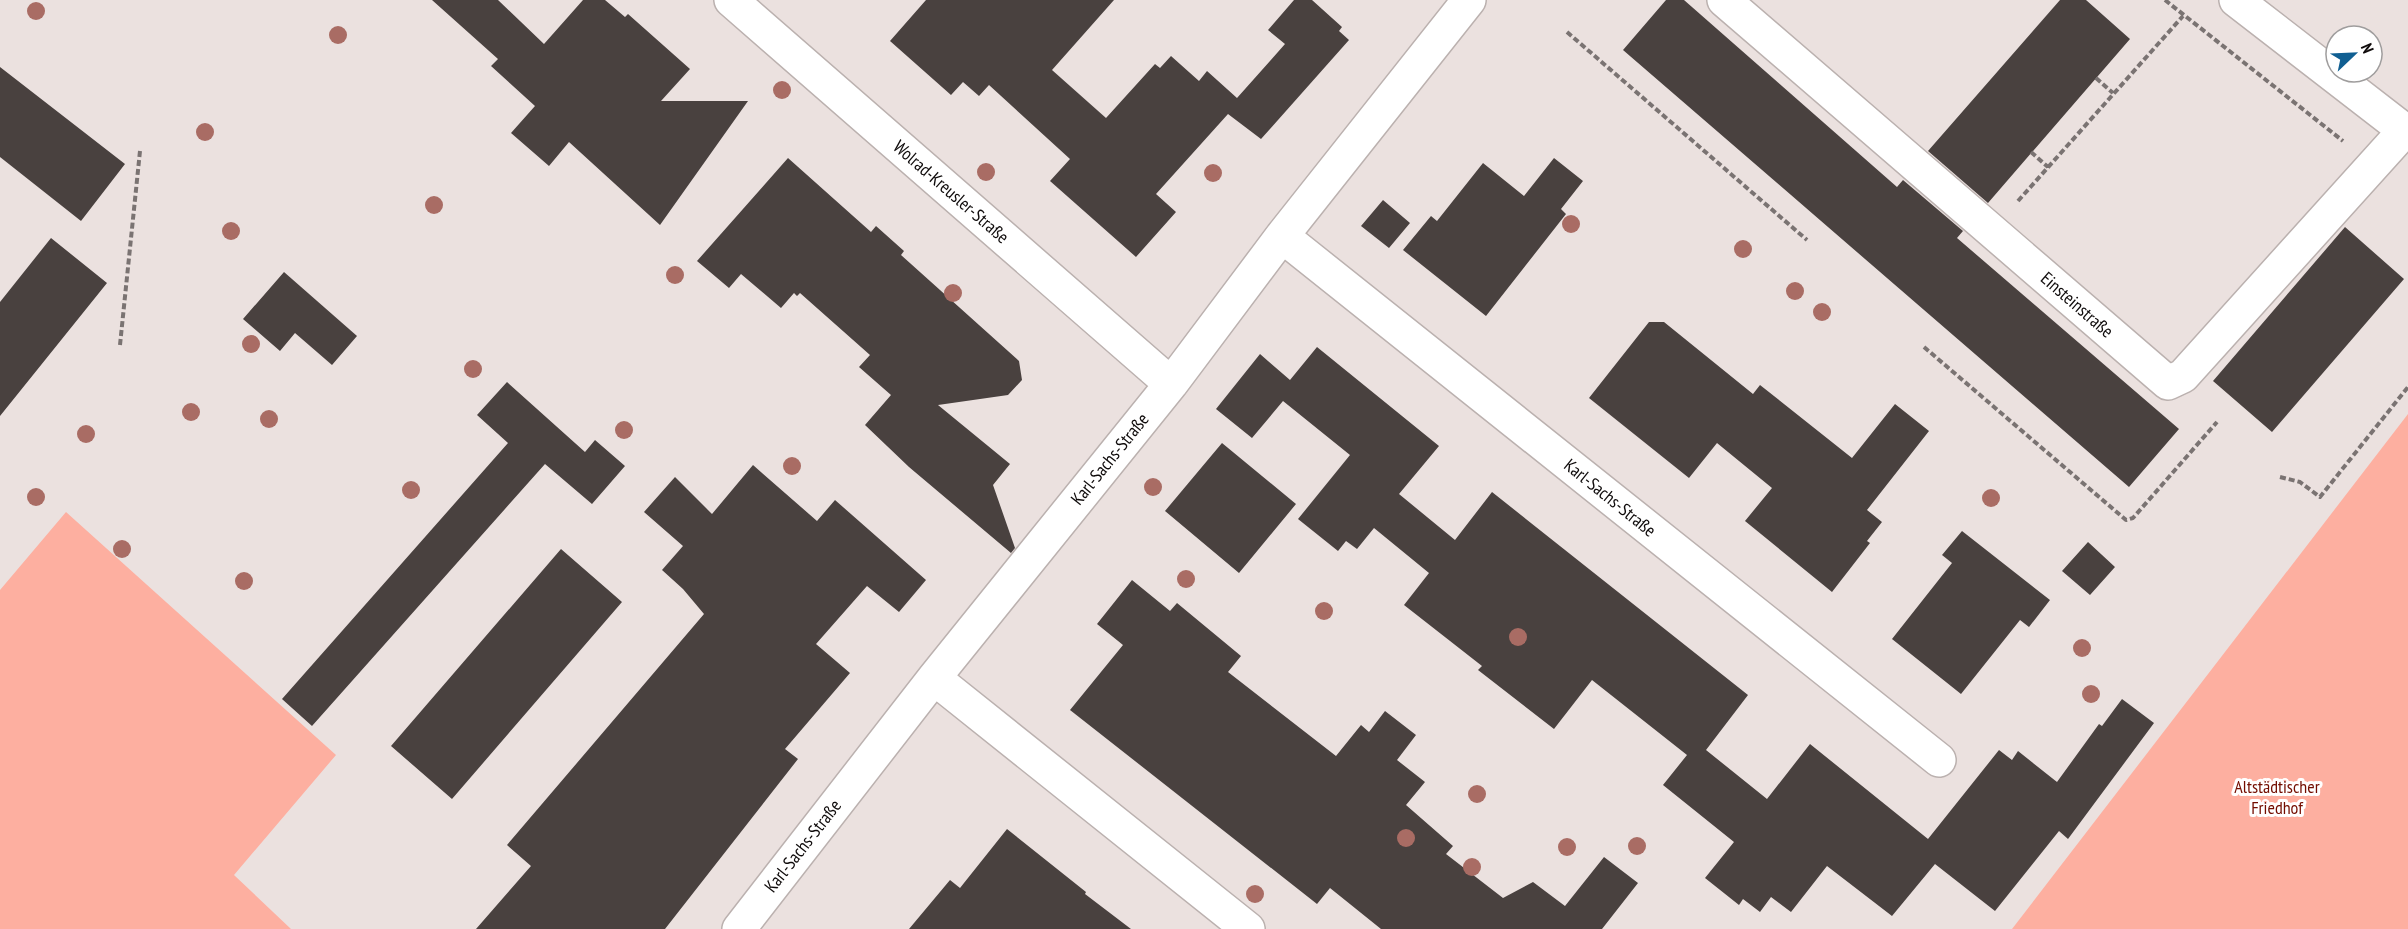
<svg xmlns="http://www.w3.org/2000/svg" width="2408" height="929" font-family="'PT Sans Narrow',sans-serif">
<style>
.green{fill:#fdafa0}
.building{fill:#49413f}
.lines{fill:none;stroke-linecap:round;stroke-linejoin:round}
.minor-casing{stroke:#bbb1af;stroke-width:36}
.path{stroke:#7a7372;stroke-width:4;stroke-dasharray:6 3;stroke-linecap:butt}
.minor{stroke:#fff;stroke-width:33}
.tree{fill:#a96c64}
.labels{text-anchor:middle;stroke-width:6;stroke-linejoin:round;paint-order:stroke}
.street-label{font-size:18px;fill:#0f0b0b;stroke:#fff}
.park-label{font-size:18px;fill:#730d00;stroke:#fff}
</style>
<rect width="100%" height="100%" fill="#ebe1df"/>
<path class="green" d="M 2408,414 L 2408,929 L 2012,929 Z
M 66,512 L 336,755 L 234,875 L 291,929 L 0,929 L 0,590 Z"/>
<path class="building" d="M 432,0 L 498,0 L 544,44 L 583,0 L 605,0 L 625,17 L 628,14 L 690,69 L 661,101 L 748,101 L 660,225 L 569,142 L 549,166 L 511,133 L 535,106 L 491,66 L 498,59 Z
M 926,0 L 1114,0 L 1052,70 L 1106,118 L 1155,64 L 1160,68 L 1171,56 L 1199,81 L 1207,71 L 1237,98 L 1285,44 L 1268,30 L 1294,0 L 1312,0 L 1342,27 L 1339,31 L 1349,40 L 1261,139 L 1228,114 L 1156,194 L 1176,212 L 1136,257 L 1050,181 L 1070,159 L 989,85 L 979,96 L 963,82 L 951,95 L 890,41 Z
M 1666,0 L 1684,0 L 1897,187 L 1903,180 L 1963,231 L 1957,238 L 2179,429 L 2129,487 L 1623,50 Z
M 2060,0 L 2086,0 L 2130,39 L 1988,203 L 1928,151 Z
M 0,67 L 125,164 L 81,221 L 0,157 Z
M 788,158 L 871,232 L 876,226 L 904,251 L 901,255 L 1019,361 L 1022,380 L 1008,395 L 938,405 L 1010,464 L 993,485 L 1015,548 L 1011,553 L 909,467 L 865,425 L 891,395 L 859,367 L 870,355 L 800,293 L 797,296 L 794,293 L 781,308 L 741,274 L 729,288 L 697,261 Z
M 1554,158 L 1583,181 L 1561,209 L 1566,214 L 1486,316 L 1403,250 L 1431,216 L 1437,221 L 1483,163 L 1524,196 Z
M 1383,200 L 1410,223 L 1389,248 L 1361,226 Z
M 2345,227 L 2404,279 L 2272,432 L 2213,381 Z
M 51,238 L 107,283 L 0,416 L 0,302 Z
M 284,272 L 357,336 L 332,365 L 295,333 L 280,351 L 243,319 Z
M 1649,322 L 1664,322 L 1753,394 L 1760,385 L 1852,458 L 1895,404 L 1929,431 L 1867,510 L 1882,522 L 1867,541 L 1870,543 L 1832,592 L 1745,521 L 1772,488 L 1717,443 L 1689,478 L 1589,398 Z
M 1317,347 L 1439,446 L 1399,494 L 1455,540 L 1492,492 L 1748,695 L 1706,750 L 1767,799 L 1810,744 L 1928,839 L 1999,750 L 2012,760 L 2018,751 L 2057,782 L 2099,724 L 2102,726 L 2122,699 L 2154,723 L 2068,839 L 2059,831 L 1995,911 L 1935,864 L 1892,916 L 1827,866 L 1791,912 L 1771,897 L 1760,912 L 1743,899 L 1739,905 L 1705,878 L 1734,842 L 1663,785 L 1687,755 L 1592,680 L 1554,729 L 1478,670 L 1482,666 L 1404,605 L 1429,573 L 1374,528 L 1357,549 L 1346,541 L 1338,551 L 1298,519 L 1350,455 L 1283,401 L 1252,438 L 1216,409 L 1260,354 L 1290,380 Z
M 507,382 L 585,452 L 595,440 L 625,466 L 592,504 L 545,464 L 312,726 L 282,699 L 508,443 L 477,415 Z
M 1222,443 L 1296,504 L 1239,573 L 1165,511 Z
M 753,465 L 817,521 L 835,500 L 926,580 L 899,612 L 867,586 L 816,644 L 850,673 L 785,749 L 798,759 L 665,929 L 476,929 L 531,866 L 507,845 L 704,614 L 683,589 L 662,570 L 683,546 L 644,512 L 675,477 L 712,514 Z
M 1962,531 L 2050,600 L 2029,627 L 2020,620 L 1961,694 L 1892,639 L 1952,563 L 1942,555 Z
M 2088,542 L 2115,567 L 2090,595 L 2062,571 Z
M 561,549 L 622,602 L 452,799 L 391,746 Z
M 1132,580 L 1170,611 L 1177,603 L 1241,656 L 1228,672 L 1336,756 L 1361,725 L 1369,732 L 1385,711 L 1416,735 L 1397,760 L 1425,782 L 1406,805 L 1453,846 L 1446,854 L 1503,898 L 1533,882 L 1565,906 L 1604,857 L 1638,883 L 1602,929 L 1381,929 L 1330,888 L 1317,904 L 1070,710 L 1123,645 L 1097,624 Z
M 1007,829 L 1086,892 L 1085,894 L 1131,929 L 909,929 L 950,880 L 960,888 Z"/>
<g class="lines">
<g class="minor-casing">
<path id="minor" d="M 731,0 L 1171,384
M 1724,0 L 2168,383 L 2183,376 L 2405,130
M 2236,0 L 2408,133
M 1282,236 L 1939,760
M 934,678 L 1248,929
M 739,929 L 934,678 L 1171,384 L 1282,236 L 1469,0"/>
</g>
<path class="path" d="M 2165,0 L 2343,141
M 1567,32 L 1807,240
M 2096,78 L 2113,93
M 2031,152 L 2048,167
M 2018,201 L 2183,16
M 120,345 L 140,151
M 1924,347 L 2126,520 L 2133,518 L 2217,422
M 2280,477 L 2300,482 L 2320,497 L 2408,387"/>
<use href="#minor" class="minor"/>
</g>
<g class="tree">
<circle cx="36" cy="11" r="9"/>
<circle cx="338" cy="35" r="9"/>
<circle cx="782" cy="90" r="9"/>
<circle cx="205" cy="132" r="9"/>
<circle cx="986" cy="172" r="9"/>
<circle cx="1213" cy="173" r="9"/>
<circle cx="434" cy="205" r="9"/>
<circle cx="1571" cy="224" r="9"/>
<circle cx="231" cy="231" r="9"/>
<circle cx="1743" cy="249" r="9"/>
<circle cx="675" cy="275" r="9"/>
<circle cx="1795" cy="291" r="9"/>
<circle cx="953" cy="293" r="9"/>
<circle cx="1822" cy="312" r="9"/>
<circle cx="251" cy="344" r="9"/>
<circle cx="473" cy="369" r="9"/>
<circle cx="191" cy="412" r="9"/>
<circle cx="269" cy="419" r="9"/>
<circle cx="624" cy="430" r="9"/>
<circle cx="86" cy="434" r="9"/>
<circle cx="792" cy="466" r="9"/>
<circle cx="1153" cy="487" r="9"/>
<circle cx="411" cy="490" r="9"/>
<circle cx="36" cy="497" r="9"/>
<circle cx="1991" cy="498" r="9"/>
<circle cx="122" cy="549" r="9"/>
<circle cx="1186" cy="579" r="9"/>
<circle cx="244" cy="581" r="9"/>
<circle cx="1324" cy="611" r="9"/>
<circle cx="1518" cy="637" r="9"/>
<circle cx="2082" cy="648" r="9"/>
<circle cx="2091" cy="694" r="9"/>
<circle cx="1477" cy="794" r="9"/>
<circle cx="1406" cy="838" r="9"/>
<circle cx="1637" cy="846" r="9"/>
<circle cx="1567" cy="847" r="9"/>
<circle cx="1472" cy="867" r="9"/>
<circle cx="1255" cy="894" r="9"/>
</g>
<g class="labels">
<g class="street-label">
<text transform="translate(951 192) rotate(41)" y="6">Wolrad-Kreusler-Straße</text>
<text transform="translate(2077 305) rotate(41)" y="6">Einsteinstraße</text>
<text transform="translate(1110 459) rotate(-51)" y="6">Karl-Sachs-Straße</text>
<text transform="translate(1610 498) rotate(39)" y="6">Karl-Sachs-Straße</text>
<text transform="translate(803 846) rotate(-52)" y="6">Karl-Sachs-Straße</text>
</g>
<g class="park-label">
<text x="2277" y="793">Altstädtischer<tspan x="2277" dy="21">Friedhof</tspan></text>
</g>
</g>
<g transform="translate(2354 54) rotate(67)"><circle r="28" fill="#ffffff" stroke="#9f9d9d" stroke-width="1.5"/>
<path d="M0-4.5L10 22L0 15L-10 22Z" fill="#105f92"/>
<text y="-9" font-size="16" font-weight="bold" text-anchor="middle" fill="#0f0b0b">N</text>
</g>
</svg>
